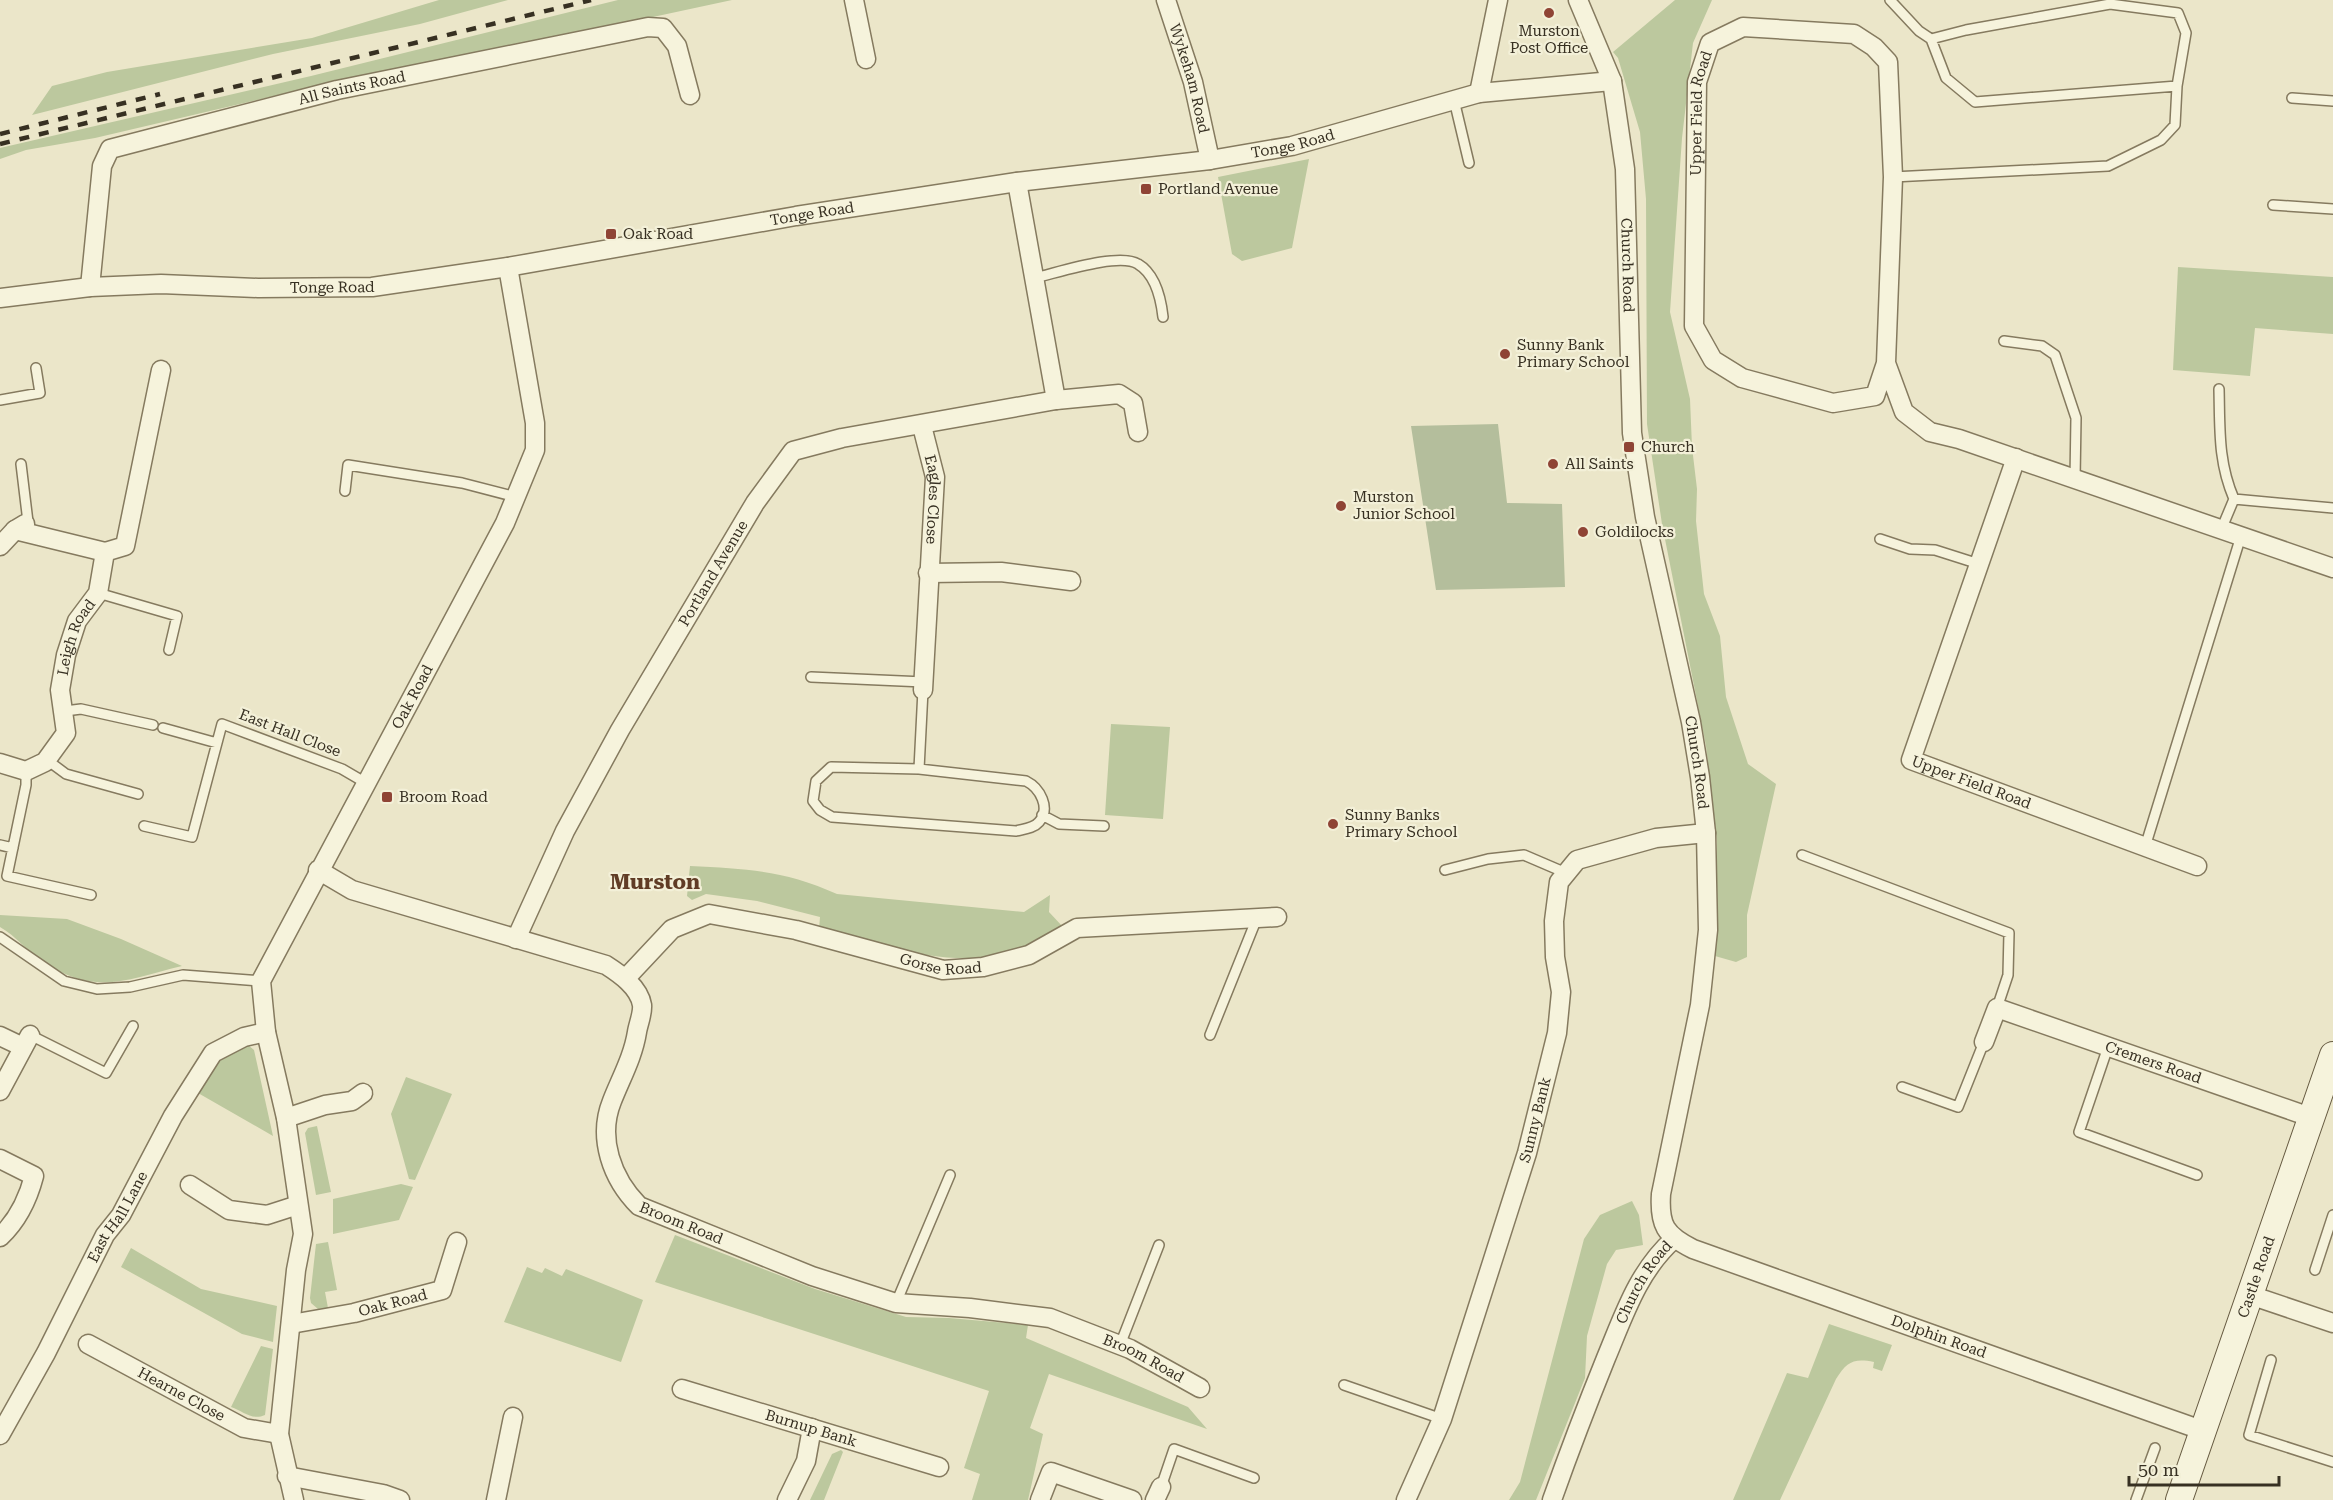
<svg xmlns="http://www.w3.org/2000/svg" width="2333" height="1500" font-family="'Roboto Serif',serif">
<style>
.green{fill:#bcc89e}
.cemetery{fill:#b4be9c}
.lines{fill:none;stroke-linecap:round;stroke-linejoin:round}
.lane-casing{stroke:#857a5f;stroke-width:12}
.street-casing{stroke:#857a5f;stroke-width:21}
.secondary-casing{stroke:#675b42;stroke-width:28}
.lane{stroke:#f6f3dc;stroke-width:9}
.street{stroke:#f6f3dc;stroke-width:18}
.secondary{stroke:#f6f3dc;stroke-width:26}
.rail{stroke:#373022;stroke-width:4.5;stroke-dasharray:10 10;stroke-linecap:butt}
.poi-dot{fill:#8f4435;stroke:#f3f0d8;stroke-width:2}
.labels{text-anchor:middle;stroke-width:4.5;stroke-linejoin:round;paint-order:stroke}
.poi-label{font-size:15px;fill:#373022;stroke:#f3f0d8;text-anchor:start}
.street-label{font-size:15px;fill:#373022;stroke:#f3f0d8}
.district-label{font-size:21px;font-weight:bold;fill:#603c25;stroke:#f3f0d8}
</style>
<rect width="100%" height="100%" fill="#ebe6c9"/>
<path class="green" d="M 439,0 L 508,0 L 420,24 L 273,54 L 32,115 L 52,86 L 107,72 L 312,38 Z
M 618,0 L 732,0 L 518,46 L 329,83 L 95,138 L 26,150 L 0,159 L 0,148 L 311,76 Z
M 1675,0 L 1712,0 L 1693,43 L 1682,138 L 1670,312 L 1690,399 L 1692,447 L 1697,489 L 1696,521 L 1704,594 L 1720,636 L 1726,697 L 1748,764 L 1776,784 L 1747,915 L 1747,957 L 1736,962 L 1715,956 L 1717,842 L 1706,746 L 1662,524 L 1647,424 L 1646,199 L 1640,132 L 1618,58 L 1613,52 Z
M 1309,159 L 1292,248 L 1242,261 L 1232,254 L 1218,177 Z
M 2178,267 L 2333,277 L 2333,334 L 2255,328 L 2250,376 L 2173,370 Z
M 1111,724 L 1170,727 L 1163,819 L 1105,815 Z
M 690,866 C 747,869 784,870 837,894 L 1024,912 L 1050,895 L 1049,912 L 1063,927 C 1044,937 1022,951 1000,955 C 941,967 876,943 819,929 L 820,917 L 757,901 L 706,894 L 692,900 L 687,896 Z
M 0,915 L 67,919 L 121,939 L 182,966 C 127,979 97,997 43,962 C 28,952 16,936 0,927 Z
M 248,1045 L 254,1050 L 273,1136 L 198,1093 C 211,1070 220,1048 248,1045 Z
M 406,1077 L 452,1094 L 415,1180 L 409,1179 L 391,1114 Z
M 317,1126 L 331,1192 L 316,1195 L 305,1133 L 308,1128 Z
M 401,1184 L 413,1187 L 399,1220 L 333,1234 L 333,1199 Z
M 1632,1201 L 1639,1215 L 1643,1245 L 1616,1250 L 1607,1264 L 1587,1336 L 1585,1378 L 1536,1500 L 1509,1500 L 1520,1482 L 1584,1239 L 1600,1215 Z
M 675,1235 L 815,1289 L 906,1317 L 949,1318 L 1028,1325 L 1026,1338 L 1188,1407 L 1207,1429 L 1049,1374 L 1030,1428 L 1043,1434 L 1028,1500 L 972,1500 L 980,1474 L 964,1468 L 989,1391 L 655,1282 Z
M 328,1242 L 337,1290 L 325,1292 L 328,1308 L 318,1309 L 311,1303 L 310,1298 L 316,1244 Z
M 131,1248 L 201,1289 L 277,1306 L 273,1342 L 242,1334 L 121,1267 Z
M 527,1267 L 542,1273 L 545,1268 L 562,1276 L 566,1269 L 643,1300 L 621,1362 L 504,1322 Z
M 1829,1324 L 1892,1345 L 1882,1371 L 1873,1368 L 1874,1362 C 1853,1358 1847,1362 1836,1379 L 1780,1500 L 1733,1500 L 1787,1373 L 1808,1378 Z
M 261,1346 L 273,1349 L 265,1415 C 252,1421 243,1411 231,1407 Z
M 841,1450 L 843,1452 L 824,1500 L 810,1500 L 832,1454 Z"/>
<path class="cemetery" d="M 1498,424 L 1507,503 L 1562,504 L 1565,587 L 1436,590 L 1411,426 Z"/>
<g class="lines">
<g class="lane-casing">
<path id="lane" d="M 1890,0 L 1919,31 L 1931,39 L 1966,30 L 2110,4 L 2178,13 L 2186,33 L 2177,86 L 2175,125 L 2161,140 L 2108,166 L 1893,177
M 1931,39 L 1946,78 L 1975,102 L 2177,86
M 2292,98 L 2333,101
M 1454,100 L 1469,163
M 2273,205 L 2333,209
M 1034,278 C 1057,273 1119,252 1138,264 C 1155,274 1161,299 1163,317
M 2004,341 L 2042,346 L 2055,355 L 2076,418 L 2075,479
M 2219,389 C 2220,429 2218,462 2234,499
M 0,400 L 40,393 L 36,368
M 21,464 L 28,522
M 345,491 L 348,465 L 462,483 L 516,497
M 2221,530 L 2234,499 L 2333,508
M 1880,539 L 1910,549 L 1935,550 L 1979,564
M 98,593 L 177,616 L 169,650
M 811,677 L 924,682
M 65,711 L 81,709 L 153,725
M 163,728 L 217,743
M 47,760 L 66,774 L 138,794
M 831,767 L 919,769 L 1026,781 C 1040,788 1051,808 1039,822 C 1033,829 1023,829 1016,831 L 832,817 L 820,810 L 813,801 L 816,781 Z
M 919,769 L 923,690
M 26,771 L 26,785 L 7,876 L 91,895
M 1042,815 L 1059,824 L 1104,826
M 144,826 L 192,837 L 222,724 L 342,769 L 366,783
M 0,845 L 13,848
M 2145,847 L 2241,536
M 1802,855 L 2009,933 L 2008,975 L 1997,1008
M 1445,870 L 1488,859 L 1524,855 L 1566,873
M 0,937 L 64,981 L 97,989 L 130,987 L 183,975 L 261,981
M 30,1035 L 106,1073 L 133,1026
M 1210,1035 L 1257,918
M 2108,1047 L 2079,1132 L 2197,1175
M 1902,1087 L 1958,1107 L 1984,1042
M 2315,1270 L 2333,1215
M 896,1303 L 950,1175
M 1120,1345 L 1159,1245
M 2271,1360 L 2249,1435 L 2333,1462
M 1344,1385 L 1442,1419
M 1161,1487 L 1174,1449 L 1254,1478
M 2136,1500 L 2155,1448"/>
</g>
<g class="street-casing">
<g id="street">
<path d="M 854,0 L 866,59"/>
<path id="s1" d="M 1166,0 L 1193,82 L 1210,160"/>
<path id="s2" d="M 1578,0 L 1612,81 L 1625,169 L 1632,433 L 1645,517 L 1691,722 L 1700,777 L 1706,833 L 1708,930 L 1700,1005 L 1661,1194 C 1659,1225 1665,1235 1693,1249 L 2204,1431"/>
<path d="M 1479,93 L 1498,0"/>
<path d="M 1017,182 L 1056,400"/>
<path id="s3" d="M 90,287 L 102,166 L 110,149 L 337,90 L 648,27 L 663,28 L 677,46 L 690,95"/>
<path id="s4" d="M 0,298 L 90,287 L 161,284 L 258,288 L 372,287 L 508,267 L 796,216 L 1017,182 L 1210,160 L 1292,146 L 1479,93 L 1612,81"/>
<path id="s5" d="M 1886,363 L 1875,396 L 1833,403 L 1742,378 L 1713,360 L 1694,326 L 1697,82 L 1710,43 L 1743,27 L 1854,34 L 1874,47 L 1888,62 L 1893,177 L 1886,363 L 1904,412 L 1930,432 L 1959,439 L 2333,568"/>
<path id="s6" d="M 922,426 L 935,477 L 923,690"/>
<path id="s7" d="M 2016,458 L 1911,760 L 2197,866"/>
<path d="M 15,530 L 105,552"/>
<path d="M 0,546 L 15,530 L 25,524"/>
<path d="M 928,573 L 1001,572 L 1071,581"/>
<path id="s8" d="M 0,763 L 26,771 L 45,762 L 66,733 L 60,690 L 66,655 L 77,621 L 98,593 L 105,552 L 125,546 L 161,370"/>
<path id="s9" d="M 318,870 L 352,890 L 606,965 C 620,974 639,987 642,1005 C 643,1013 638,1025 637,1032 C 633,1057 621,1078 612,1101 C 597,1138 612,1179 639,1206 L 812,1276 L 896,1303 L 970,1308 L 1050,1318 L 1130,1349 L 1200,1388"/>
<path id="s10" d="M 516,939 L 565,831 L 620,730 L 755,503 L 793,451 L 842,438 L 1056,400 L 1119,394 L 1133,403 L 1138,432"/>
<path id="s11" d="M 626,978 L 672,929 L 709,914 L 796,930 L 943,970 L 983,967 L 1029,955 L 1077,928 L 1277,917"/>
<path d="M 0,1036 L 23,1047"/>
<path id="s12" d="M 1984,1042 L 1997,1008 L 2310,1117"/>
<path d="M 0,1091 L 30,1035"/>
<path d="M 286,1118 L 325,1105 L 352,1101 L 363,1093"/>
<path d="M 0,1159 L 34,1176 C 28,1199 17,1221 0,1237"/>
<path d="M 190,1185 L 229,1210 L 267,1215 L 298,1205"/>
<path d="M 2250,1295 L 2333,1323"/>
<path id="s13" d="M 291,1324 L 354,1313 L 442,1290 L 457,1242"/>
<path id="s14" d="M 88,1344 L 244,1428 L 279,1434"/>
<path id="s15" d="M 682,1389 L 939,1467"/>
<path id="s16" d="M 0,1435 L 46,1353 L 105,1235 L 121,1215 L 173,1116 L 213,1053 L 244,1037 L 266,1032"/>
<path d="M 287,1476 L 383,1494 L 400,1500"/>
<path id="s17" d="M 294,1500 L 279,1434 L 296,1270 L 303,1234 L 286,1118 L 266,1032 L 261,981 L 505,523 L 535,450 L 535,423 L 508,267"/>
<path d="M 496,1500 L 513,1417"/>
<path d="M 787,1500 L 806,1461 L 812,1428"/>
<path d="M 1040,1500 L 1051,1472 L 1132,1500"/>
<path d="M 1155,1500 L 1161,1487"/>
<path id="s18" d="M 1406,1500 L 1442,1419 L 1527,1153 L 1557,1033 L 1561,992 L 1555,957 L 1554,921 L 1559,882 L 1577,860 L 1656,838 L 1706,833"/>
<path id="s19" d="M 1552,1500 C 1569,1452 1587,1405 1606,1358 C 1624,1315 1638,1271 1674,1239"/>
</g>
</g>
<g class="secondary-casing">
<g id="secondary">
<path id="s20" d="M 2179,1500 L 2333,1055"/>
</g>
</g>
<use href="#lane" class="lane"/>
<use href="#street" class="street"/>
<use href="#secondary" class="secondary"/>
<path class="rail" d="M 0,134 L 160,94
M 0,144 L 591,0"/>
</g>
<g class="poi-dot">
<circle cx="1549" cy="13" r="6"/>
<rect x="1140" y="183" width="12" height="12" rx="3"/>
<rect x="605" y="228" width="12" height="12" rx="3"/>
<circle cx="1505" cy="354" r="6"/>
<rect x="1623" y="441" width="12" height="12" rx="3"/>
<circle cx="1553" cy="464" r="6"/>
<circle cx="1341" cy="506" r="6"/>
<circle cx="1583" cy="532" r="6"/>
<rect x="381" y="791" width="12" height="12" rx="3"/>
<circle cx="1333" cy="824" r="6"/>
</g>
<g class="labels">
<g class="poi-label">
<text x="1549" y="36" text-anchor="middle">Murston<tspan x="1549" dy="17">Post Office</tspan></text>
<text x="1158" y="194">Portland Avenue</text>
<text x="623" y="239">Oak Road</text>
<text x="1517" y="350">Sunny Bank<tspan x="1517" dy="17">Primary School</tspan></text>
<text x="1641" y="452">Church</text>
<text x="1565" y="469">All Saints</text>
<text x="1353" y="502">Murston<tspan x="1353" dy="17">Junior School</tspan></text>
<text x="1595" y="537">Goldilocks</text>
<text x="399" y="802">Broom Road</text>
<text x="1345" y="820">Sunny Banks<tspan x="1345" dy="17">Primary School</tspan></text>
</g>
<g class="street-label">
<text dy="5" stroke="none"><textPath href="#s1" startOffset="82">Wykeham Road</textPath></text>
<text dy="5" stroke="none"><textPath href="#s3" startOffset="390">All Saints Road</textPath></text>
<text dy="5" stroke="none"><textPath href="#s5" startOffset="458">Upper Field Road</textPath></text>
<text dy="5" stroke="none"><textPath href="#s4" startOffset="1305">Tonge Road</textPath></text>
<text dy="5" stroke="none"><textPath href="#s4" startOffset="819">Tonge Road</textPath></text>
<text dy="5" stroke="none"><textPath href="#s2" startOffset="273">Church Road</textPath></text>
<text dy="5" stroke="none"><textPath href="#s4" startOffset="333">Tonge Road</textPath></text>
<text dy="5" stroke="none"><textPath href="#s6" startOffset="75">Eagles Close</textPath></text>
<text dy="5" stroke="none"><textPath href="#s10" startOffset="416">Portland Avenue</textPath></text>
<text dy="5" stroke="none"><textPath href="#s8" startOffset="183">Leigh Road</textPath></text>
<text dy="5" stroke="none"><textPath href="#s17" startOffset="848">Oak Road</textPath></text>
<text transform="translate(290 733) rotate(21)" y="5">East Hall Close</text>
<text dy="5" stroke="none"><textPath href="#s2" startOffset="777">Church Road</textPath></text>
<text dy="5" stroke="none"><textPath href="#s7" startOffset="384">Upper Field Road</textPath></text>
<text dy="5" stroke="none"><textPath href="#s11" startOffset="345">Gorse Road</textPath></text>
<text dy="5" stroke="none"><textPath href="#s12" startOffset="202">Cremers Road</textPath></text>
<text dy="5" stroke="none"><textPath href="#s18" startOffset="402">Sunny Bank</textPath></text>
<text dy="5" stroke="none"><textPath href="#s16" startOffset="248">East Hall Lane</textPath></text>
<text dy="5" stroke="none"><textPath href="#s9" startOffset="621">Broom Road</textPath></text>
<text dy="5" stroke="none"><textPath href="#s20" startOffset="236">Castle Road</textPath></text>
<text dy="5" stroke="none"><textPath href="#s19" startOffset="237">Church Road</textPath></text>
<text dy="5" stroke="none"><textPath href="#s13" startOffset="104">Oak Road</textPath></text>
<text dy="5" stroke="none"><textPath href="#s2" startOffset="1544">Dolphin Road</textPath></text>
<text dy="5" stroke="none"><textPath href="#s9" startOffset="1107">Broom Road</textPath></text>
<text dy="5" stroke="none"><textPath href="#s14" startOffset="106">Hearne Close</textPath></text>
<text dy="5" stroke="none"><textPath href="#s15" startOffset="135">Burnup Bank</textPath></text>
</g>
<g class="district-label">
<text x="655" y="889">Murston</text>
</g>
</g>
<path d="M2129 1476v9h150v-9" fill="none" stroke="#373022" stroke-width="3"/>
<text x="2138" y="1476" font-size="18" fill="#373022" stroke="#f3f0d8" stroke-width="4.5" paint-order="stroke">50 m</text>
</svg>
